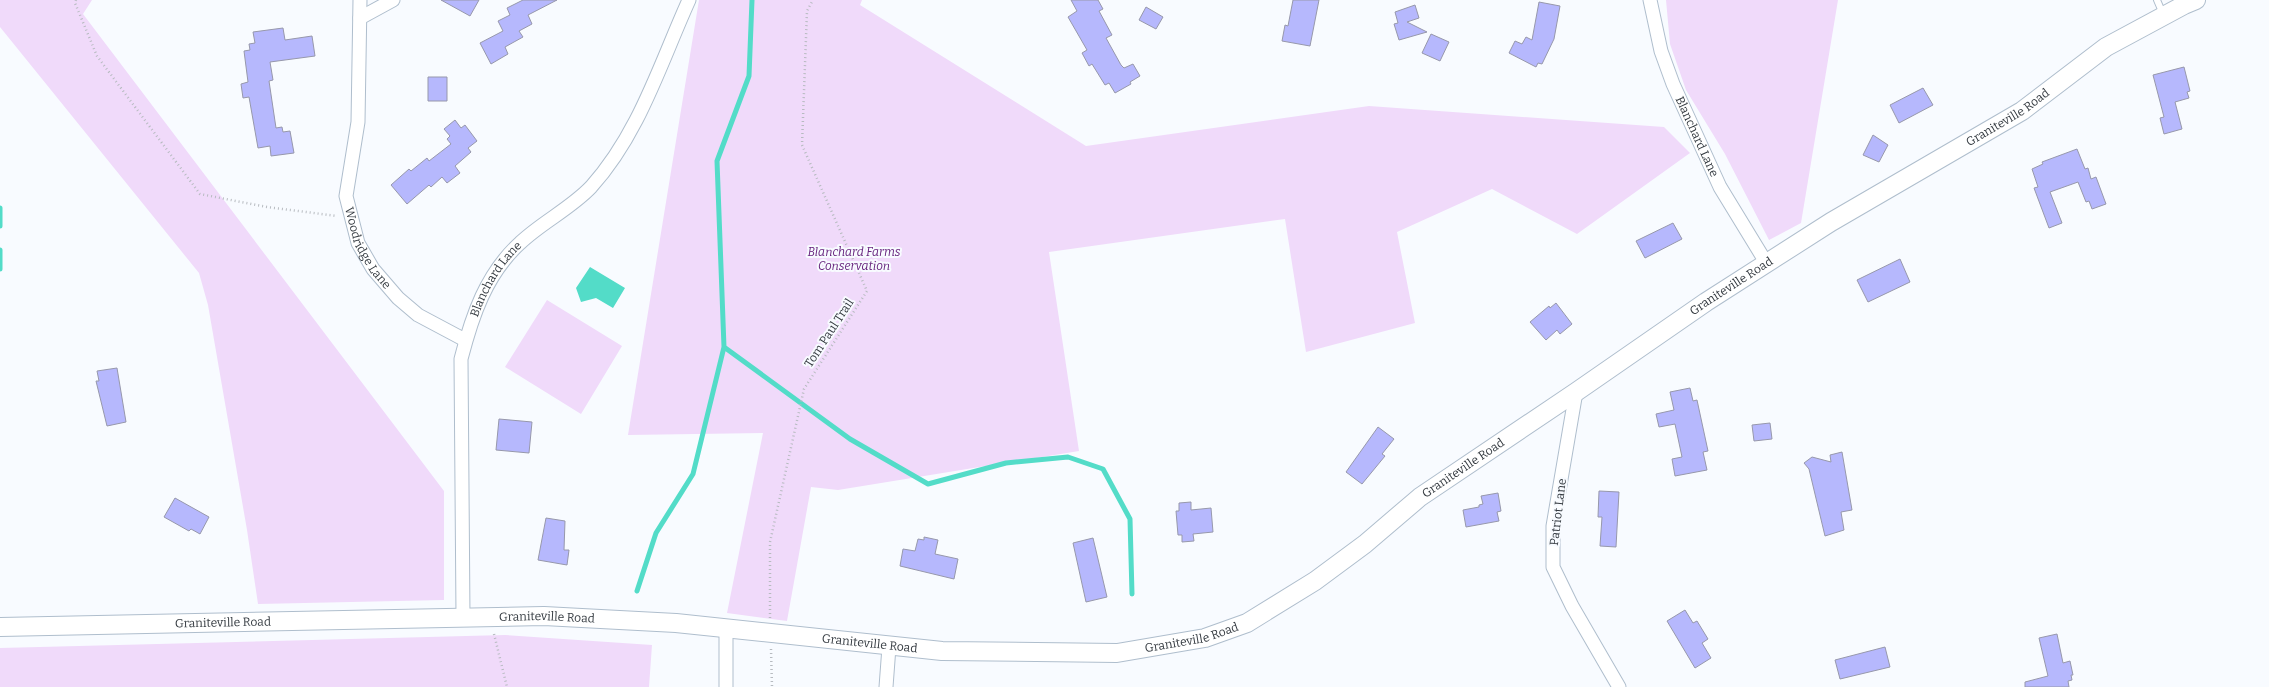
<svg xmlns="http://www.w3.org/2000/svg" width="2269" height="687" font-family="Bitter,serif">
<style>
.green{fill:#f0dafa}
.water{fill:#53dcc8}
.lines{fill:none;stroke-linecap:round;stroke-linejoin:round}
.stream{stroke:#53dcc8;stroke-width:5}
.building{fill:#b6b8fd;stroke:#9798ab}
.lane-casing{stroke:#afbecd;stroke-width:8}
.street-casing{stroke:#afbecd;stroke-width:15}
.secondary-casing{stroke:#afbecd;stroke-width:20}
.path{stroke:#b7bbc0;stroke-width:2.5;stroke-dasharray:1 3;stroke-linecap:butt}
.lane{stroke:#fff;stroke-width:6}
.street{stroke:#fff;stroke-width:13}
.secondary{stroke:#fff;stroke-width:18}
.labels{text-anchor:middle;stroke-width:4;stroke-linejoin:round;paint-order:stroke}
.street-label{font-size:12px;fill:#343a40;stroke:#f8fbff}
.park-label{font-size:12px;font-style:italic;fill:#67247e;stroke:#f8fbff}
</style>
<rect width="100%" height="100%" fill="#f8fbff"/>
<path class="green" d="M 0,0 L 92,0 L 83,14 L 444,491 L 444,600 L 258,604 L 247,530 L 208,305 L 199,273 L 0,27 Z
M 699,0 L 862,0 L 860,5 L 1086,146 L 1369,106 L 1664,127 L 1690,153 L 1577,234 L 1492,189 L 1397,232 L 1415,323 L 1306,352 L 1285,219 L 1049,252 L 1079,451 L 838,490 L 811,487 L 787,621 L 727,613 L 763,433 L 628,435 Z
M 1666,0 L 1838,0 L 1801,223 L 1769,240 L 1725,154 L 1686,90 L 1670,44 Z
M 547,300 L 622,346 L 581,414 L 505,367 Z
M 505,635 L 652,645 L 649,687 L 0,687 L 0,648 Z"/>
<path class="water" d="M 590,267 L 625,288 L 613,308 L 596,298 L 581,302 L 576,288 Z"/>
<g class="lines">
<path class="stream" d="M 0,208 L 0,226
M 0,250 L 0,269
M 724,347 L 850,439 L 928,484 L 1006,463 L 1068,457 L 1103,469 L 1130,519 L 1132,594
M 637,591 L 656,533 L 693,474 L 724,347 L 717,161 L 749,76 L 752,0"/>
</g>
<path class="building" d="M 441,0 L 479,0 L 470,16 Z
M 523,0 L 557,0 L 528,15 L 532,24 L 519,31 L 523,37 L 505,47 L 508,54 L 491,64 L 480,43 L 503,31 L 498,21 L 510,15 L 507,8 Z
M 1071,0 L 1098,0 L 1103,9 L 1099,11 L 1112,35 L 1106,38 L 1121,65 L 1124,68 L 1133,64 L 1140,76 L 1130,82 L 1131,84 L 1115,93 L 1109,83 L 1105,85 L 1092,64 L 1089,66 L 1082,53 L 1087,50 L 1068,17 L 1077,11 Z
M 1293,0 L 1319,0 L 1310,46 L 1282,41 L 1285,25 L 1288,26 Z
M 1539,2 L 1560,6 L 1554,39 L 1542,64 L 1538,63 L 1536,67 L 1509,53 L 1515,41 L 1522,44 L 1526,37 L 1532,40 Z
M 1415,5 L 1419,18 L 1407,22 L 1427,32 L 1399,40 L 1394,24 L 1398,23 L 1395,12 Z
M 1146,7 L 1163,17 L 1156,29 L 1139,20 Z
M 283,28 L 285,40 L 312,36 L 315,56 L 270,62 L 273,80 L 269,81 L 276,128 L 282,127 L 283,132 L 290,131 L 294,153 L 271,156 L 270,146 L 258,148 L 249,97 L 243,98 L 241,84 L 248,82 L 244,51 L 250,50 L 249,44 L 255,43 L 253,32 Z
M 1431,34 L 1449,42 L 1440,61 L 1422,53 Z
M 2184,67 L 2190,91 L 2187,92 L 2189,98 L 2175,102 L 2182,129 L 2164,134 L 2160,118 L 2164,117 L 2153,75 Z
M 428,77 L 447,77 L 447,101 L 428,101 Z
M 1923,88 L 1933,105 L 1899,123 L 1890,105 Z
M 455,120 L 461,128 L 465,125 L 477,141 L 468,148 L 471,152 L 455,166 L 460,173 L 447,183 L 442,177 L 431,187 L 429,185 L 407,204 L 391,185 L 409,169 L 411,171 L 427,158 L 429,161 L 451,144 L 447,139 L 450,136 L 444,129 Z
M 1873,135 L 1888,145 L 1879,162 L 1863,155 Z
M 2077,149 L 2085,169 L 2088,168 L 2091,179 L 2096,177 L 2106,204 L 2092,209 L 2089,201 L 2086,202 L 2078,182 L 2050,192 L 2062,223 L 2049,228 L 2034,188 L 2038,187 L 2032,169 L 2043,164 L 2042,162 Z
M 1673,223 L 1682,239 L 1645,258 L 1636,241 Z
M 1900,259 L 1910,282 L 1868,302 L 1857,280 Z
M 1556,303 L 1572,324 L 1560,334 L 1557,330 L 1546,340 L 1530,322 L 1549,306 L 1550,308 Z
M 117,368 L 126,422 L 107,426 L 96,381 L 99,381 L 97,371 Z
M 1690,388 L 1693,401 L 1697,400 L 1708,451 L 1703,452 L 1707,470 L 1675,476 L 1672,459 L 1682,457 L 1675,424 L 1659,427 L 1656,414 L 1674,410 L 1670,392 Z
M 499,419 L 532,422 L 529,453 L 496,450 Z
M 1770,423 L 1772,439 L 1754,441 L 1752,425 Z
M 1378,427 L 1394,439 L 1382,454 L 1385,456 L 1362,484 L 1346,472 Z
M 1842,452 L 1852,510 L 1841,512 L 1844,530 L 1825,536 L 1809,469 L 1804,463 L 1812,457 L 1831,462 L 1830,455 Z
M 1599,491 L 1619,492 L 1616,547 L 1600,546 L 1602,517 L 1598,517 Z
M 1498,493 L 1501,511 L 1497,512 L 1499,521 L 1466,527 L 1463,510 L 1479,507 L 1479,505 L 1483,504 L 1481,496 Z
M 175,498 L 209,517 L 200,534 L 191,529 L 189,531 L 164,517 Z
M 1191,502 L 1191,510 L 1211,508 L 1213,532 L 1193,534 L 1194,541 L 1182,542 L 1182,535 L 1178,535 L 1176,511 L 1179,511 L 1179,503 Z
M 546,518 L 565,521 L 564,550 L 569,550 L 567,565 L 538,560 Z
M 924,537 L 938,540 L 935,554 L 958,559 L 954,579 L 900,566 L 903,549 L 915,551 L 918,539 L 924,540 Z
M 1093,538 L 1107,597 L 1086,602 L 1073,543 Z
M 1685,610 L 1693,623 L 1697,621 L 1708,639 L 1702,643 L 1711,658 L 1695,668 L 1667,621 Z
M 2057,634 L 2063,663 L 2070,661 L 2073,675 L 2071,675 L 2072,680 L 2068,681 L 2069,687 L 2025,687 L 2025,682 L 2048,676 L 2039,638 Z
M 1885,647 L 1890,667 L 1840,679 L 1835,660 Z"/>
<g class="lines">
<g class="lane-casing">
<path id="lane" d="M 2157,0 L 2163,14"/>
</g>
<g class="street-casing">
<g id="street">
<path id="s1" d="M 360,0 L 358,122 L 346,196 L 358,243 L 373,269 L 398,298 L 418,315 L 465,340"/>
<path id="s2" d="M 1650,0 L 1661,51 L 1673,84 L 1720,187 L 1767,264"/>
<path d="M 360,18 L 393,0"/>
<path d="M 1576,392 L 1553,526 L 1553,567 L 1572,606 L 1619,687"/>
<path id="s3" d="M 463,616 L 461,359 C 472,316 486,274 520,243 C 542,222 570,209 591,187 C 639,134 660,64 689,0"/>
<path d="M 726,687 L 726,629"/>
<path d="M 886,687 L 889,647"/>
</g>
</g>
<g class="secondary-casing">
<g id="secondary">
<path id="s4" d="M 0,627 L 544,616 L 676,623 L 942,651 L 1117,653 L 1205,638 L 1247,623 L 1315,581 L 1365,544 L 1420,497 L 1576,392 L 1706,302 L 1831,222 L 2022,111 L 2106,47 L 2184,5 L 2196,0"/>
</g>
</g>
<path class="path" d="M 76,0 L 75,3 L 97,56 L 200,194 L 267,207 L 337,216
M 770,618 L 770,542 L 804,389 L 867,291 L 802,145 L 807,11 L 813,0
M 494,634 L 507,687
M 771,649 L 772,687"/>
<use href="#lane" class="lane"/>
<use href="#street" class="street"/>
<use href="#secondary" class="secondary"/>
</g>
<g class="labels">
<g class="street-label">
<text dy="4" stroke="none"><textPath href="#s4" startOffset="2167">Graniteville Road</textPath></text>
<text dy="4" stroke="none"><textPath href="#s2" startOffset="145">Blanchard Lane</textPath></text>
<text dy="4" stroke="none"><textPath href="#s1" startOffset="254">Woodridge Lane</textPath></text>
<text dy="4" stroke="none"><textPath href="#s3" startOffset="345">Blanchard Lane</textPath></text>
<text dy="4" stroke="none"><textPath href="#s4" startOffset="1843">Graniteville Road</textPath></text>
<text transform="translate(829 333) rotate(-57)" y="4">Tom Paul Trail</text>
<text dy="4" stroke="none"><textPath href="#s4" startOffset="1519">Graniteville Road</textPath></text>
<text transform="translate(1558 512) rotate(-83)" y="4">Patriot Lane</text>
<text dy="4" stroke="none"><textPath href="#s4" startOffset="547">Graniteville Road</textPath></text>
<text dy="4" stroke="none"><textPath href="#s4" startOffset="223">Graniteville Road</textPath></text>
<text dy="4" stroke="none"><textPath href="#s4" startOffset="1195">Graniteville Road</textPath></text>
<text dy="4" stroke="none"><textPath href="#s4" startOffset="871">Graniteville Road</textPath></text>
</g>
<g class="park-label">
<text x="854" y="256">Blanchard Farms<tspan x="854" dy="14">Conservation</tspan></text>
</g>
</g>
</svg>
